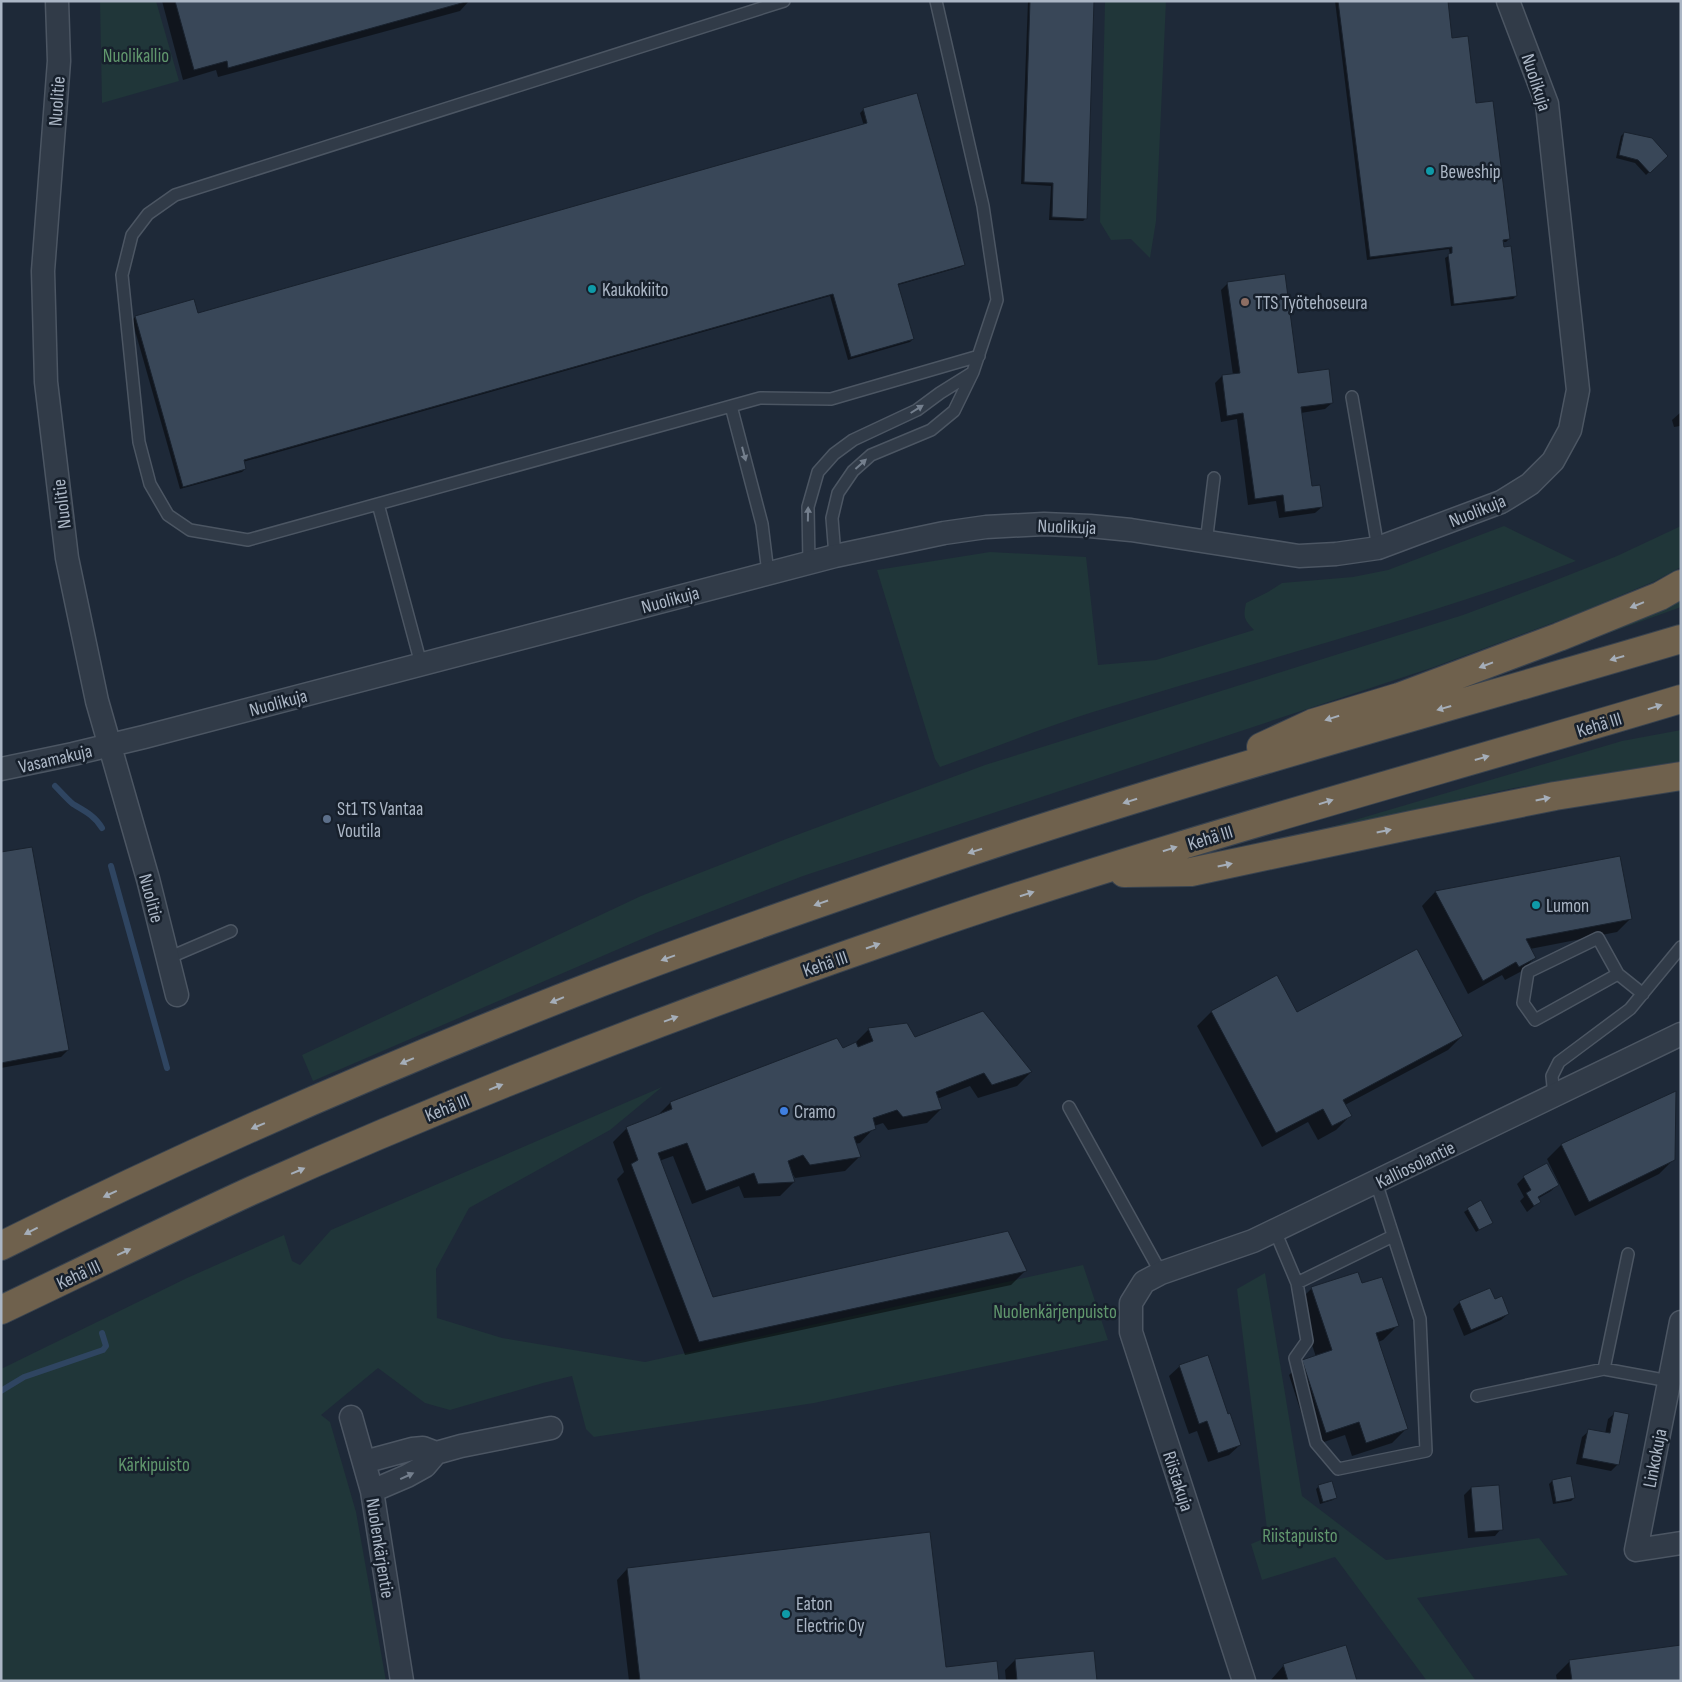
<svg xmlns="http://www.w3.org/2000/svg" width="1682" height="1682" font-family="'Sofia Sans Condensed',sans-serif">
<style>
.green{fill:#203639}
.shadow{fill:#0007}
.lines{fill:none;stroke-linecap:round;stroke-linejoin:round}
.stream{stroke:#2f4561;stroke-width:6}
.building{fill:#394758;stroke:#19222e}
.lane-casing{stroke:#4c5663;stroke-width:14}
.street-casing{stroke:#4c5663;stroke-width:25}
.highway-casing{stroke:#39434f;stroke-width:30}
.lane{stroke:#313b48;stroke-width:11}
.street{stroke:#313b48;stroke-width:22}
.highway{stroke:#6f614d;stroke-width:28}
.oneway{fill:#747f8d}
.oneway2{fill:#a5aeb9}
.culture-dot{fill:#0f9aa8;stroke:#17202c;stroke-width:2}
.education-dot{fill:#8d6e63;stroke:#17202c;stroke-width:2}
.service-dot{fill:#5c6f8a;stroke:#17202c;stroke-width:2}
.shop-dot{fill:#3f7fe0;stroke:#17202c;stroke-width:2}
.labels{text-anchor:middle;stroke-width:5;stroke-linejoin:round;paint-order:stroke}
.park-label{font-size:19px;fill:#61976d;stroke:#17202c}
.street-label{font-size:19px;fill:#abb6c5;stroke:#17202c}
.poi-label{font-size:19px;fill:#abb6c5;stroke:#17202c;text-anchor:start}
</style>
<rect width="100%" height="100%" fill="#1e2938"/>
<path class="green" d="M 100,1 L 156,1 L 179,81 L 102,103 Z
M 1105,1 L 1166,1 L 1156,221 L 1150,258 L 1131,239 L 1111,240 L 1100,222 Z
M 1504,526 L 1576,561 C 1418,620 1254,662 1093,712 C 1042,728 991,749 940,767 L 935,759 L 877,570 L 990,552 L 1086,557 L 1098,665 L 1156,660 L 1254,630 C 1244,619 1243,618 1246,603 L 1268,592 L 1282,583 L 1353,577 L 1388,570 Z
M 1681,526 L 1681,567 L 1655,581 L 1574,615 L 1434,667 L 803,876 L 658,932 L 313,1081 L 302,1055 L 641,896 L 786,839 L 985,765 L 1463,615 L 1546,584 L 1617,556 Z
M 1681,593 L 1681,607 L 1606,634 L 1517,662 Z
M 1681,730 L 1681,761 L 1514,788 L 1321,830 L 1622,741 Z
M 662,1087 L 610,1130 L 469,1208 L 436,1269 L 437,1318 L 502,1338 L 645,1362 L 1083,1265 L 1108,1340 L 814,1403 L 594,1437 L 586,1429 L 572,1376 L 543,1383 L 450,1410 L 425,1403 L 378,1368 L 321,1415 L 330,1422 L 356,1512 L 386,1681 L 1,1681 L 1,1369 L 187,1278 L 284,1235 L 292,1261 L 300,1265 L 331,1230 Z
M 1265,1273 L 1302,1496 L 1386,1560 L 1539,1538 L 1568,1575 L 1417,1598 L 1476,1681 L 1427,1681 L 1335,1557 L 1262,1580 L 1251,1544 L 1268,1537 L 1237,1289 Z"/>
<path class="shadow" d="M 162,1 L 469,1 L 460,11 L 218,77 L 216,70 L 183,80 Z
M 1028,1 L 1093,1 L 1086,218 L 1083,221 L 1049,220 L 1051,186 L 1021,184 Z
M 1335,1 L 1446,1 L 1451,40 L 1475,104 L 1509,239 L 1506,242 L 1502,242 L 1516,296 L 1513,299 L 1451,306 L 1445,258 L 1450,255 L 1449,249 L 1367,260 Z
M 916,95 L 964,264 L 961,267 L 898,285 L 913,339 L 910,342 L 848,360 L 830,296 L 243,462 L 245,469 L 242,472 L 180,489 L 132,320 L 135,317 L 197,315 L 864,126 L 860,113 L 863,110 Z
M 1624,133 L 1666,156 L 1646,175 L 1635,163 L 1616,158 L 1621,136 Z
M 1228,283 L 1297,375 L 1332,403 L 1325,409 L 1301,413 L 1311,487 L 1322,507 L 1315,513 L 1279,518 L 1276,501 L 1248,505 L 1237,419 L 1221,422 L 1215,383 L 1222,376 L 1233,375 L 1221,290 Z
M 1681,412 L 1681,427 L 1680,426 L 1674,427 L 1672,420 Z
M 1,853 L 68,1050 L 61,1057 L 1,1068 Z
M 1619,857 L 1631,918 L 1617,932 L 1530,949 L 1535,958 L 1520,972 L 1505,980 L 1502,975 L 1468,994 L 1422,906 L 1435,892 Z
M 1277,977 L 1296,1014 L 1462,1036 L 1448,1050 L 1345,1105 L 1350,1116 L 1336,1130 L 1318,1140 L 1308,1122 L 1262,1147 L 1197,1026 L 1211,1012 Z
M 869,1029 L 914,1038 L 1031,1072 L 1017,1086 L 978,1098 L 970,1086 L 937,1099 L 941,1109 L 927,1123 L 888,1130 L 883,1123 L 874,1126 L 874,1128 L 860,1143 L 855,1144 L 859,1157 L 845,1171 L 795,1178 L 792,1173 L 794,1182 L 780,1196 L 744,1198 L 739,1186 L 692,1204 L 673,1156 L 659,1161 L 713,1299 L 1025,1271 L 1011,1285 L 685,1355 L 617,1179 L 624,1172 L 613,1142 L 627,1128 L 658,1115 L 670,1103 L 842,1049 L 855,1043 Z
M 1675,1093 L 1674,1159 L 1659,1174 L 1575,1216 L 1547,1159 L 1561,1145 Z
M 1524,1177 L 1558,1184 L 1551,1191 L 1537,1199 L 1539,1202 L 1527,1212 L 1520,1201 L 1524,1197 L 1517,1184 Z
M 1480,1202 L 1492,1222 L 1476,1232 L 1464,1212 Z
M 1312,1288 L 1397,1326 L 1383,1340 L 1378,1342 L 1406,1429 L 1392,1443 L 1352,1456 L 1345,1435 L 1312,1446 L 1289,1375 L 1303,1361 L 1316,1357 L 1298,1302 Z
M 1494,1301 L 1508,1314 L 1501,1320 L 1464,1336 L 1453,1309 L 1460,1302 Z
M 1180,1366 L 1227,1416 L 1240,1445 L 1229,1455 L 1208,1462 L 1197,1431 L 1189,1434 L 1169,1376 Z
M 1615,1413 L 1618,1464 L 1611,1471 L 1576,1464 L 1582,1437 L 1589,1431 L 1605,1434 L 1608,1419 Z
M 1552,1481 L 1574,1498 L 1571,1501 L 1553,1504 L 1549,1484 Z
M 1319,1486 L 1336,1497 L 1333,1500 L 1320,1504 L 1316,1489 Z
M 1498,1486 L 1501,1529 L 1495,1536 L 1468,1538 L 1464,1495 L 1471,1488 Z
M 627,1569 L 945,1668 L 998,1681 L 629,1681 L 617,1580 Z
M 1015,1660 L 1095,1681 L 1006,1681 L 1005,1670 Z
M 1570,1661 L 1681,1681 L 1557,1681 L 1556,1675 Z
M 1284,1665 L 1356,1681 L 1270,1681 Z"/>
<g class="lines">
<path class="stream" d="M 55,786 C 61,792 67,799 73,804 C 85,811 95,816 102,828
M 111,866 L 167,1068
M 1,1391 L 24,1377 L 103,1350 L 106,1346 L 102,1333"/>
</g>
<path class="building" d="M 175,1 L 469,1 L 228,68 L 227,61 L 194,70 Z
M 1030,1 L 1094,1 L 1087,219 L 1052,217 L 1053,183 L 1024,182 Z
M 1338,1 L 1448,1 L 1452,38 L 1468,36 L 1476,103 L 1493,101 L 1510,239 L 1503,240 L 1504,247 L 1511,246 L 1517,296 L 1454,304 L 1448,254 L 1452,253 L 1452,247 L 1370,257 Z
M 917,93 L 965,265 L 898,284 L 914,339 L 851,357 L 833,294 L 244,460 L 246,469 L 183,487 L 135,316 L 194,299 L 198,313 L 867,123 L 863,108 Z
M 1624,132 L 1652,138 L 1668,156 L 1650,173 L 1638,160 L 1619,155 Z
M 1285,274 L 1298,373 L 1329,369 L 1333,403 L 1301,407 L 1312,486 L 1320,485 L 1323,507 L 1285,512 L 1283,495 L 1255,499 L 1243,413 L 1227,416 L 1222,375 L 1240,373 L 1227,282 Z
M 32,847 L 69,1050 L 1,1063 L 1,852 Z
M 1620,856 L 1632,919 L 1526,939 L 1536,958 L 1519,967 L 1516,962 L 1483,981 L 1435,891 Z
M 1417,949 L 1463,1036 L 1343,1100 L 1352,1116 L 1332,1126 L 1323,1109 L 1276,1133 L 1211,1011 L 1277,975 L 1297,1012 Z
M 983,1011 L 1032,1072 L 992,1085 L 984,1073 L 936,1092 L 942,1109 L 903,1117 L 897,1110 L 873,1118 L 876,1129 L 854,1137 L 861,1157 L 810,1165 L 803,1155 L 788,1161 L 795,1182 L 758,1184 L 754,1173 L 706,1191 L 687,1143 L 658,1153 L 713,1297 L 1008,1231 L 1027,1271 L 699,1342 L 631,1164 L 638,1160 L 626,1127 L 672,1109 L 670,1102 L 837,1038 L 843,1048 L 856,1042 L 858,1047 L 873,1041 L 868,1028 L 907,1023 L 915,1037 Z
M 1676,1091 L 1675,1160 L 1589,1202 L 1561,1144 Z
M 1547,1163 L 1559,1185 L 1538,1197 L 1541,1202 L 1534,1206 L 1526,1193 L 1531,1190 L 1523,1176 Z
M 1481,1200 L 1493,1223 L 1479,1230 L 1467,1208 Z
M 1358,1272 L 1362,1283 L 1382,1277 L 1399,1326 L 1376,1333 L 1408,1429 L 1366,1443 L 1359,1422 L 1326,1433 L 1302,1360 L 1332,1350 L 1311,1287 Z
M 1490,1288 L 1495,1299 L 1502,1296 L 1509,1314 L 1471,1330 L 1459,1301 Z
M 1208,1355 L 1228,1414 L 1230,1413 L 1241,1445 L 1218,1453 L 1207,1421 L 1199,1424 L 1179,1365 Z
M 1614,1411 L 1629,1414 L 1619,1465 L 1582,1458 L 1588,1429 L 1610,1433 Z
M 1571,1476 L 1575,1498 L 1556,1502 L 1552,1480 Z
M 1332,1481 L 1337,1498 L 1323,1502 L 1318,1485 Z
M 1499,1485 L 1503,1530 L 1475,1532 L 1471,1487 Z
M 930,1532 L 946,1667 L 997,1661 L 999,1681 L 640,1681 L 627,1568 Z
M 1346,1645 L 1357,1681 L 1288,1681 L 1283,1664 Z
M 1681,1645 L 1681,1681 L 1572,1681 L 1569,1660 Z
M 1094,1651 L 1097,1681 L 1017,1681 L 1015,1659 Z"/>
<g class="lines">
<g class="lane-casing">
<path id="lane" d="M 784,1 L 175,195 L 148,214 L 132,235 L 122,275 L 139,442 L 150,484 L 168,515 L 190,530 L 248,540 L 760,398 L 831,399 L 979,356
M 1352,397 L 1378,548
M 731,406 L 762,524 L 768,573
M 378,504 L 421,664
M 1206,543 L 1214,478
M 835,556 L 832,518 L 838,493 L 853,471 L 871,455 L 931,430 L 954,411 L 973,372 L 997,300 L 983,206 L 936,1
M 809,563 L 808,507 L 818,472 L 834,454 L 853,440 L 917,410 L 940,393 L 972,373
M 168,958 L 231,931
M 1618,974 L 1535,1020 L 1523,1003 L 1528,972 L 1598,938 L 1618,974 L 1643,994
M 1554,1096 L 1552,1076 L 1559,1062 L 1630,1009 L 1681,947
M 1069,1107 L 1161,1273
M 1275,1231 L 1297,1283 L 1307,1341 L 1295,1358 L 1316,1443 L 1338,1469 L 1426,1451 L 1420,1319 L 1376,1182
M 1297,1283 L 1393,1236
M 1604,1369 L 1628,1254
M 1477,1396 L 1604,1369 L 1669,1381"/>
</g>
<g class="street-casing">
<path id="street" d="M 57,1 L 59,61 L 43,271 L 46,382 L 67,558 L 97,701 L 148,879 L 177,995
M 1,769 L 73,754 L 144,737 L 835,556 L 944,533 L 986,527 L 1044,524 L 1090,526 L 1131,530 L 1299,556 L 1336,554 L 1378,548 L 1501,502 L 1530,484 L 1553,461 L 1570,430 L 1578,390 L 1547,104 L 1508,1
M 1681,1322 L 1636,1550 L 1681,1543
M 351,1417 L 372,1491 L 402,1681
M 364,1462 L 412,1449 L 423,1448 L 436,1453
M 372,1491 L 407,1476 L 425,1466 L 436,1453 L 461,1446 L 551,1428
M 1244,1681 L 1131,1332 L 1131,1303 L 1144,1282 L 1161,1273 L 1253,1241 L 1681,1034"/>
</g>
<g class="highway-casing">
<path id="highway" d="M 1261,747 L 1313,723 L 1399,697 L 1559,637 L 1660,596 L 1681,584
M 1124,873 L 1191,872 L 1412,825 L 1555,796 L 1681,776
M 1,1246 C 197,1148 398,1061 602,982 C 722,936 844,894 966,853 C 1202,774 1442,710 1681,639
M 1,1310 C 85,1270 168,1229 253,1190 C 469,1093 691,1008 915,931 C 1167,844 1425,776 1681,699"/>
</g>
<use href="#lane" class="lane"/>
<use href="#street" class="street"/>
<use href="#highway" class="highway"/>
</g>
<defs><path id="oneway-solid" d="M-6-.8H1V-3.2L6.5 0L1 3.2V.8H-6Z" transform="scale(1.25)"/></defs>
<g class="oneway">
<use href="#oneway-solid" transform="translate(917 409) rotate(-32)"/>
<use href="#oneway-solid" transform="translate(744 454) rotate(75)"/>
<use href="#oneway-solid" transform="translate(861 464) rotate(-42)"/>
<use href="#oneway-solid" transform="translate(808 514) rotate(-89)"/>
<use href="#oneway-solid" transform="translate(407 1476) rotate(-25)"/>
</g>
<g class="oneway2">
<use href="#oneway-solid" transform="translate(1637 605) rotate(158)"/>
<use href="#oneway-solid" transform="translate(1617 658) rotate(164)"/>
<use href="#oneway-solid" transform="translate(1486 665) rotate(159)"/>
<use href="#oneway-solid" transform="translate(1655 707) rotate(-17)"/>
<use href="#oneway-solid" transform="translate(1444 708) rotate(164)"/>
<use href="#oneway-solid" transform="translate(1332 718) rotate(163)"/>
<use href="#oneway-solid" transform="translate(1482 758) rotate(-16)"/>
<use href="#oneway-solid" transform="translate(1543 799) rotate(-11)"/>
<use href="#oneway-solid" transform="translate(1130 801) rotate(162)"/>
<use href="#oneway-solid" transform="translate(1326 802) rotate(-17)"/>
<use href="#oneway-solid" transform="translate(1384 831) rotate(-12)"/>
<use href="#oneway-solid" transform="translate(1170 849) rotate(-17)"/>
<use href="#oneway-solid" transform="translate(975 851) rotate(162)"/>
<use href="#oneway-solid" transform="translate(1225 865) rotate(-12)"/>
<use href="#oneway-solid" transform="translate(1027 894) rotate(-18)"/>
<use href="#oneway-solid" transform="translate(821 903) rotate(161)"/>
<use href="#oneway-solid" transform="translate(873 946) rotate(-19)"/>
<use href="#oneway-solid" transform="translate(668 958) rotate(160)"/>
<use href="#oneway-solid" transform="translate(557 1000) rotate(158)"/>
<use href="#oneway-solid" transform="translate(671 1019) rotate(-20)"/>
<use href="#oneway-solid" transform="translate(407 1061) rotate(157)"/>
<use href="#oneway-solid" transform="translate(496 1087) rotate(-22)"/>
<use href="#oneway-solid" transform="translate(258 1126) rotate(157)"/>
<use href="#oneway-solid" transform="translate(298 1171) rotate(-23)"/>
<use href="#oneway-solid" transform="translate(110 1194) rotate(155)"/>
<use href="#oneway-solid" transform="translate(31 1231) rotate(153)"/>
<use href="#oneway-solid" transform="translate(124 1252) rotate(-25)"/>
</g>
<g class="culture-dot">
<circle cx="1430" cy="171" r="5"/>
<circle cx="592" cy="289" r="5"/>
<circle cx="1536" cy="905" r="5"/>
<circle cx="786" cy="1614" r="5"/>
</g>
<circle class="education-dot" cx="1245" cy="302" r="5"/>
<circle class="service-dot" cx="327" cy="819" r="5"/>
<circle class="shop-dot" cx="784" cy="1111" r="5"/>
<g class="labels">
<g class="park-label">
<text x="136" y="62">Nuolikallio</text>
<text x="1055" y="1318">Nuolenkärjenpuisto</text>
<text x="154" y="1471">Kärkipuisto</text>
<text x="1300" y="1542">Riistapuisto</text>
</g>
<g class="street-label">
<text transform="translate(1537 82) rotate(72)" y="7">Nuolikuja</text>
<text transform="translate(56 101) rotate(-86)" y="7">Nuolitie</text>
<text transform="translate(61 504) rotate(-97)" y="7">Nuolitie</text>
<text transform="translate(1477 510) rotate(-22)" y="7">Nuolikuja</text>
<text transform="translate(1067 526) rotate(2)" y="7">Nuolikuja</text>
<text transform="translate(670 599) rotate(-15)" y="7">Nuolikuja</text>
<text transform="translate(278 702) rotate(-15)" y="7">Nuolikuja</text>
<text transform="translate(1599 724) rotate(-17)" y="7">Kehä III</text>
<text transform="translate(55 758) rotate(-13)" y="7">Vasamakuja</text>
<text transform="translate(1210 837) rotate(-17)" y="7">Kehä III</text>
<text transform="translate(152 898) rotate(75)" y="7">Nuolitie</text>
<text transform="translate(825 963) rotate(-19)" y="7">Kehä III</text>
<text transform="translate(447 1107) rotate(-22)" y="7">Kehä III</text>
<text transform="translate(1415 1164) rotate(-26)" y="7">Kalliosolantie</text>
<text transform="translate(78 1274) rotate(-25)" y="7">Kehä III</text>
<text transform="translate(1654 1458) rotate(-79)" y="7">Linkokuja</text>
<text transform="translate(1179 1481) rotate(72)" y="7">Riistakuja</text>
<text transform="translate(381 1548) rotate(81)" y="7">Nuolenkärjentie</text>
</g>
<g class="poi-label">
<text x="1440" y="178">Beweship</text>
<text x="602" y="296">Kaukokiito</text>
<text x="1255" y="309">TTS Työtehoseura</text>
<text x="337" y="815">St1 TS Vantaa<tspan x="337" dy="22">Voutila</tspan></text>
<text x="1546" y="912">Lumon</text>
<text x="794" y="1118">Cramo</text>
<text x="796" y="1610">Eaton<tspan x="796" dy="22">Electric Oy</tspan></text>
</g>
</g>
<rect width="1682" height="1682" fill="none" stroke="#abb6c5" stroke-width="5"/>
</svg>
